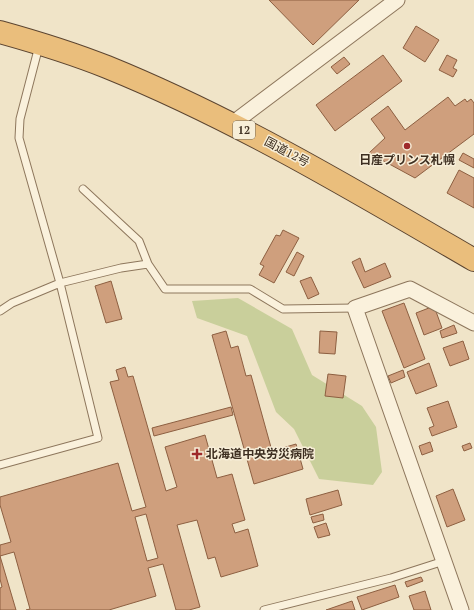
<svg xmlns="http://www.w3.org/2000/svg" width="474" height="610" font-family="'PT Serif','Noto Sans JP',serif">
<style>
.green{fill:#c9cf9b}
.building{fill:#cf9f7d;stroke:#8d5f41;fill-rule:evenodd}
.lines{fill:none;stroke-linecap:round;stroke-linejoin:round}
.service-casing{stroke:#8d765c;stroke-width:9}
.minor-casing{stroke:#8d765c;stroke-width:17}
.trunk-casing{stroke:#5b4430;stroke-width:24}
.service{stroke:#faf1dc;stroke-width:7}
.minor{stroke:#faf1dc;stroke-width:15}
.trunk{stroke:#eabe7c;stroke-width:22}
.poi-dot{fill:#9e2a2b;stroke:#f7eed8;stroke-width:1.5}
.labels{text-anchor:middle;stroke-width:3;stroke-linejoin:round;paint-order:stroke}
.shield{fill:#f7eed8;stroke:#756857;stroke-width:1}
.shield-label{font-size:11px;font-weight:bold;fill:#3d2e20}
.street-label{font-size:12px;fill:#3d2e20;stroke:#f7eed8}
.poi-label{font-size:12px;font-weight:bold;fill:#3d2e20;stroke:#f7eed8}
</style>
<rect width="100%" height="100%" fill="#f0e4c8"/>
<path class="green" d="M 238,298 L 292,329 L 312,375 L 362,406 L 376,427 L 382,472 L 373,485 L 319,479 L 294,429 L 276,412 L 247,336 L 197,318 L 192,301 Z"/>
<path class="building" d="M 269,0 L 359,0 L 313,45 Z
M 416,26 L 439,40 L 425,62 L 403,48 Z
M 383,55 L 402,81 L 335,131 L 316,105 Z
M 447,55 L 457,60 L 453,68 L 457,70 L 453,77 L 439,70 Z
M 344,57 L 350,64 L 337,74 L 331,67 Z
M 448,97 L 455,106 L 465,99 L 467,102 L 471,99 L 474,103 L 474,134 L 415,178 L 369,153 L 385,138 L 371,119 L 388,106 L 405,130 Z
M 463,153 L 474,159 L 474,168 L 459,160 Z
M 459,170 L 474,178 L 474,208 L 447,193 Z
M 283,230 L 299,238 L 274,283 L 259,275 L 264,266 L 260,264 L 276,235 L 280,236 Z
M 297,252 L 304,256 L 294,276 L 286,272 Z
M 360,258 L 365,272 L 385,263 L 391,277 L 364,288 L 352,262 Z
M 311,277 L 319,294 L 308,299 L 300,281 Z
M 111,281 L 122,319 L 106,323 L 95,286 Z
M 404,303 L 425,359 L 404,368 L 382,311 Z
M 434,306 L 442,328 L 424,335 L 416,313 Z
M 454,325 L 457,333 L 442,338 L 440,331 Z
M 226,331 L 231,348 L 238,346 L 246,376 L 251,375 L 272,451 L 296,444 L 303,469 L 254,484 L 212,335 Z
M 320,331 L 337,332 L 335,354 L 319,353 Z
M 463,341 L 469,359 L 450,366 L 443,348 Z
M 429,363 L 437,386 L 416,394 L 407,372 Z
M 125,367 L 128,377 L 133,376 L 166,491 L 177,487 L 165,447 L 205,435 L 217,478 L 232,474 L 245,520 L 232,524 L 235,533 L 248,529 L 258,566 L 221,577 L 215,557 L 208,559 L 197,520 L 177,525 L 200,607 L 189,610 L 176,610 L 163,564 L 148,568 L 156,596 L 109,610 L 26,610 L 30,609 L 14,552 L 0,556 L 16,610 L 0,610 L 0,588 L 2,587 L 0,579 L 0,545 L 11,542 L 0,505 L 0,497 L 118,463 L 132,511 L 146,507 L 110,382 L 119,380 L 116,370 ZM 146,514 L 158,558 L 147,561 L 135,517 Z
M 403,370 L 405,377 L 391,383 L 388,376 Z
M 328,374 L 346,376 L 343,398 L 325,396 Z
M 448,401 L 457,427 L 432,436 L 429,428 L 434,426 L 427,408 Z
M 231,407 L 233,415 L 154,436 L 152,428 Z
M 430,442 L 433,451 L 422,455 L 419,446 Z
M 470,443 L 472,448 L 464,451 L 462,446 Z
M 453,489 L 465,520 L 447,527 L 436,496 Z
M 338,490 L 342,505 L 310,515 L 306,499 Z
M 323,514 L 324,520 L 313,523 L 311,517 Z
M 326,523 L 330,535 L 318,538 L 314,527 Z
M 421,577 L 423,581 L 407,587 L 405,582 Z
M 395,585 L 399,597 L 362,610 L 357,597 Z
M 425,591 L 431,610 L 414,610 L 409,596 Z
M 352,601 L 355,610 L 326,610 Z"/>
<g class="lines">
<g class="service-casing">
<path id="service" d="M 83,189 L 139,241 L 148,264
M 0,311 L 12,303 L 60,283 L 19,138 L 20,119 L 39,46
M 0,465 L 98,438 L 60,283 L 121,268 L 148,264 L 165,289 L 250,289 L 283,309 L 355,308
M 264,610 L 391,578 L 444,561"/>
</g>
<g class="minor-casing">
<path id="minor" d="M 232,124 L 397,0
M 461,610 L 355,308 L 410,289 L 474,323"/>
</g>
<g class="trunk-casing">
<path id="trunk" d="M 0,32 C 36,42 72,53 107,67 C 235,119 354,190 474,260"/>
</g>
<use href="#service" class="service"/>
<use href="#minor" class="minor"/>
<use href="#trunk" class="trunk"/>
</g>
<g class="poi-dot">
<circle cx="407" cy="146" r="4"/>
<path d="M195 448h4v4h4v4h-4v4h-4v-4h-4v-4h4z"/>
</g>
<g class="labels">
<rect class="shield" x="233" y="121" width="22" height="18" rx="3"/>
<g class="shield-label">
<text x="244" y="134">12</text>
</g>
<g class="street-label">
<text transform="translate(287 152) rotate(28)" y="4">国道12号</text>
</g>
<g class="poi-label">
<text x="407" y="164">日産プリンス札幌</text>
<text x="206" y="458" text-anchor="start">北海道中央労災病院</text>
</g>
</g>
</svg>
